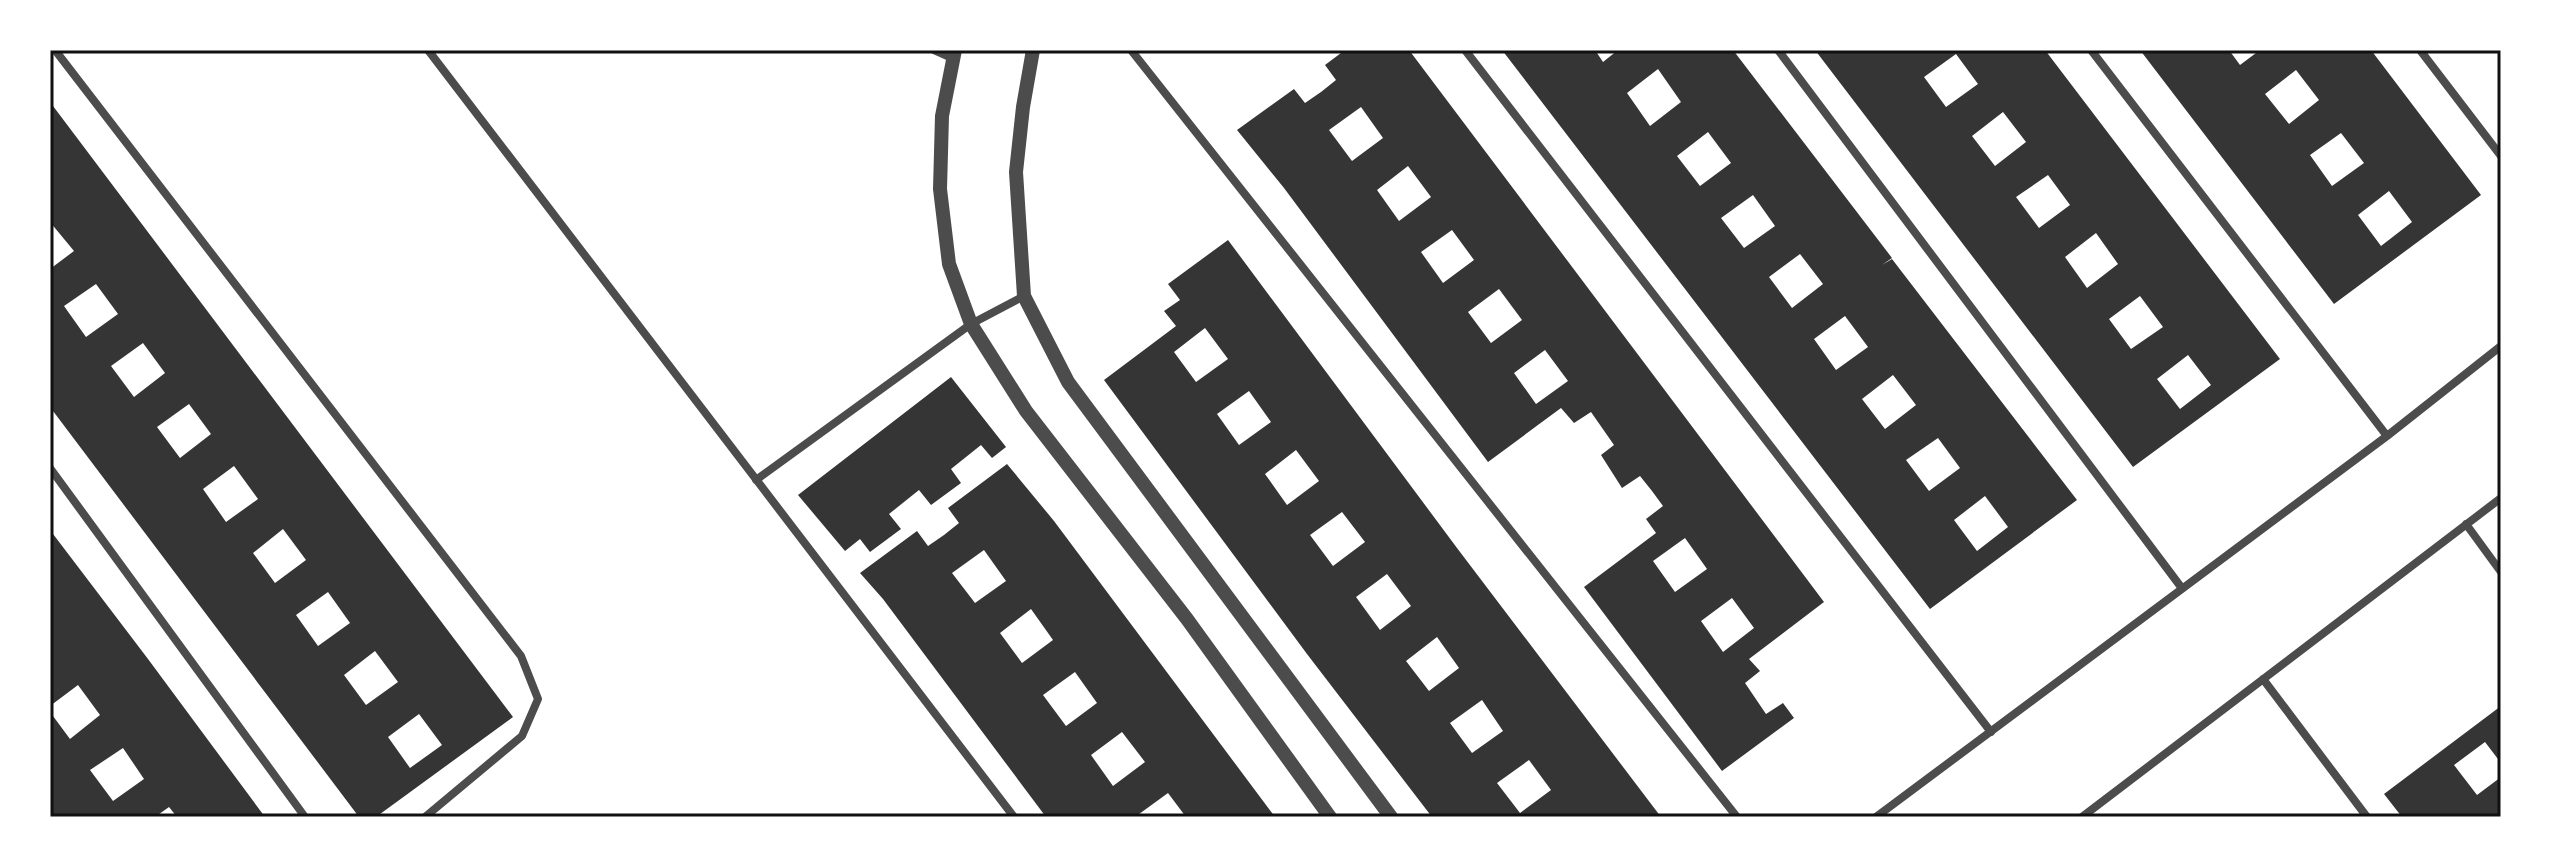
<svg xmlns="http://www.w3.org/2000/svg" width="2551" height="867" font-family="'Archivo Narrow',sans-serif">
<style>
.building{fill:#353535;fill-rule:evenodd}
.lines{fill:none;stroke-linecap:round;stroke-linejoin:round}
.minor{stroke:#4c4c4c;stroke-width:8}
.tertiary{stroke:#4c4c4c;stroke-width:14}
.neatline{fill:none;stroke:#111;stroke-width:3}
</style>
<rect width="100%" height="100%" fill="#fff"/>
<path class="building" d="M 1345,50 L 1409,50 L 1824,602 L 1749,659 L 1760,671 L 1745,683 L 1766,714 L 1783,703 L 1794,718 L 1722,771 L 1584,587 L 1656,533 L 1646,519 L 1663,506 L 1652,491 L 1640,476 L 1622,488 L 1601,455 L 1614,445 L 1591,412 L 1574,423 L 1561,408 L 1488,462 L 1284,188 L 1237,130 L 1294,89 L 1305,103 L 1321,92 L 1336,80 L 1325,65 ZM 1361,107 L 1383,138 L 1352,161 L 1329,130 ZM 1408,166 L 1431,197 L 1399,221 L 1377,190 ZM 1452,230 L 1474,260 L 1443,283 L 1421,252 ZM 1499,289 L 1522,320 L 1491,343 L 1468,312 ZM 1545,350 L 1568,381 L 1536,404 L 1514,373 ZM 1685,538 L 1707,569 L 1675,592 L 1653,561 ZM 1732,598 L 1754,628 L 1723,652 L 1701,621 Z
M 1502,50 L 1595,50 L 1603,62 L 1618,50 L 1733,50 L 1892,258 L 1882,265 L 1892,259 L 2077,500 L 1930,609 ZM 1658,69 L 1681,102 L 1650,126 L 1627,93 ZM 1708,132 L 1731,163 L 1700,186 L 1677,156 ZM 1753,195 L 1775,226 L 1744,248 L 1721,218 ZM 1800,254 L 1823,284 L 1792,308 L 1769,277 ZM 1845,316 L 1868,347 L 1836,370 L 1814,339 ZM 1893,375 L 1916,405 L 1885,429 L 1862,399 ZM 1938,438 L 1960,468 L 1929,491 L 1906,460 ZM 1985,496 L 2008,527 L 1977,551 L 1954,520 Z
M 1815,50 L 2045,50 L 2280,359 L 2133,467 ZM 1956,54 L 1978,84 L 1946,107 L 1924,77 ZM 2003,112 L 2026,142 L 1995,166 L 1972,136 ZM 2048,175 L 2070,205 L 2039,228 L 2016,197 ZM 2096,233 L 2118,264 L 2087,288 L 2065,257 ZM 2140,296 L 2163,327 L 2131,349 L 2109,319 ZM 2188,355 L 2211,385 L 2180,409 L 2157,379 Z
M 2140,50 L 2229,50 L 2240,65 L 2260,50 L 2371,50 L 2481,195 L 2334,304 ZM 2296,70 L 2319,100 L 2289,124 L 2265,94 ZM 2341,133 L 2364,163 L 2332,186 L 2310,155 ZM 2389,191 L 2412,222 L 2381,246 L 2358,215 Z
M 50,102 L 513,717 L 376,817 L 359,817 L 50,407 L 50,269 L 74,251 L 50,222 ZM 96,284 L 118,314 L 86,337 L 64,306 ZM 143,343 L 165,373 L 134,397 L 111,366 ZM 189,404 L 211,434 L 180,458 L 157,427 ZM 234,466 L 258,499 L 226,522 L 203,489 ZM 283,529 L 306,560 L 275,583 L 253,553 ZM 328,592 L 350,623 L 318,646 L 296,615 ZM 375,651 L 398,682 L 366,705 L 344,675 ZM 419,714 L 442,745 L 410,768 L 388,737 Z
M 1228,240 L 1457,548 L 1661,817 L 1432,817 L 1307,654 L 1104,380 L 1176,326 L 1164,311 L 1180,300 L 1168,284 ZM 1205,328 L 1228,359 L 1196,382 L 1174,352 ZM 1249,391 L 1271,422 L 1239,445 L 1217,414 ZM 1296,450 L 1319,481 L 1287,505 L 1265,474 ZM 1342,512 L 1365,542 L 1333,566 L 1310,535 ZM 1387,574 L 1411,606 L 1380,630 L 1356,597 ZM 1437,637 L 1459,668 L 1429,691 L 1406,661 ZM 1482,700 L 1503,731 L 1472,753 L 1450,723 ZM 1529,760 L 1551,790 L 1520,813 L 1497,783 Z
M 951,377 L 1006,447 L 992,458 L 981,445 L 951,469 L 961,483 L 931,505 L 919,490 L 889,514 L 901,529 L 870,552 L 860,539 L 845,551 L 798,495 Z
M 1007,464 L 1054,521 L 1275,817 L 1186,817 L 1168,793 L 1135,817 L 1046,817 L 883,599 L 860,573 L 917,531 L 928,546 L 944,535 L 959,523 L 948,508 ZM 984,550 L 1006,581 L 975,603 L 952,573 ZM 1031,609 L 1053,640 L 1022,663 L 1000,633 ZM 1075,672 L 1097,703 L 1066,726 L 1043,695 ZM 1122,732 L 1145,762 L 1113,786 L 1091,755 Z
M 50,530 L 148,659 L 265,817 L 177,817 L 169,807 L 155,817 L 50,817 L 50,712 L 70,739 L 100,715 L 78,685 L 50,706 L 52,654 L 50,651 ZM 123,748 L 144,779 L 113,801 L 90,770 Z
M 2501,706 L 2501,763 L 2485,742 L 2454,765 L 2477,795 L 2501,777 L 2501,817 L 2402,817 L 2384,794 Z"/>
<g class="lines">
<path class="minor" d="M 55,50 L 521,656 L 538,699 L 522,736 L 425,817
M 428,50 L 1014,817
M 934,50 L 952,58
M 1131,50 L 1737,817
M 1465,50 L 1991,732
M 1778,50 L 2181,587
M 2091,50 L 2387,436
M 2420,50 L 2501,156
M 50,468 L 305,817
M 756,480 L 971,324 L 1024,296
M 2466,524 L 2501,572
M 2263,679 L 2367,817
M 1876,817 L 2387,436 L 2501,346
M 2082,817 L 2501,498"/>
<path class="tertiary" d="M 955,50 L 942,116 L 940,189 L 949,264 L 971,324 L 1026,411 L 1187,619 L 1330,817
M 1033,50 L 1023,107 L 1016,172 L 1024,296 L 1068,382 L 1391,817"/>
</g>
<rect width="2551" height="867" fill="none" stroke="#ffffff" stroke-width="104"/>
<rect x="52" y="52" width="2447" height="763" class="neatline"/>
</svg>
